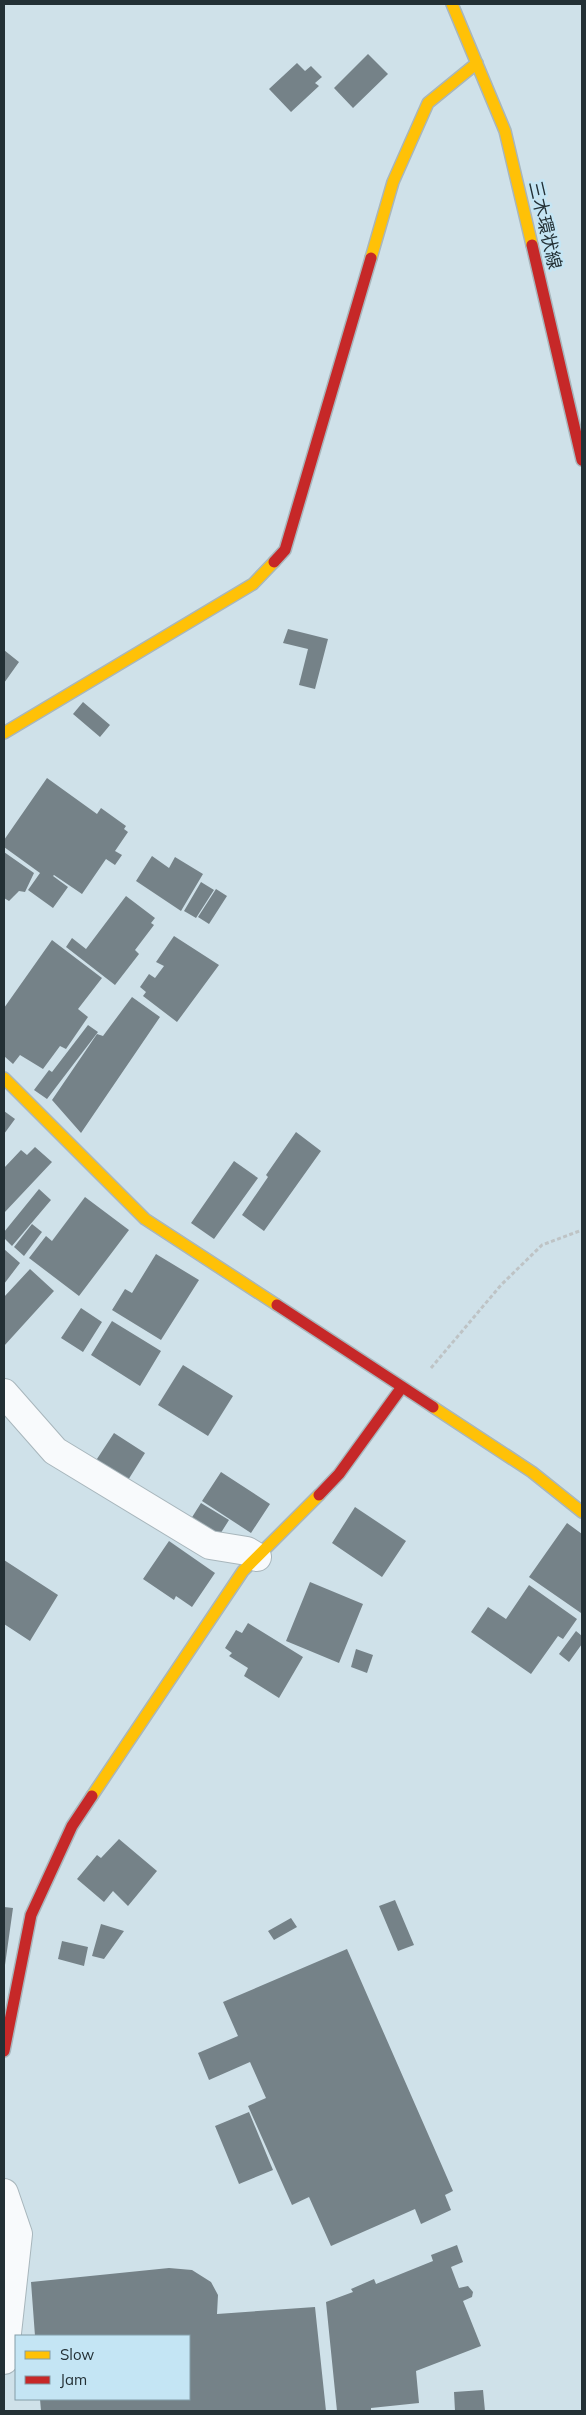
<svg xmlns="http://www.w3.org/2000/svg" width="586" height="2415" font-family="Mulish,'Noto Sans JP',sans-serif">
<style>
.building{fill:#758288}
.lines{fill:none;stroke-linecap:round;stroke-linejoin:round}
.street-casing{stroke:#a8b6bc;stroke-width:30}
.slow-casing{stroke:#a8b6bc;stroke-width:14}
.jam-casing{stroke:#a8b6bc;stroke-width:14}
.path{stroke:#bec3c5;stroke-width:3;stroke-dasharray:4 2.5;stroke-linecap:butt}
.street{stroke:#f8fafc;stroke-width:28}
.slow{stroke:#ffc107;stroke-width:11}
.jam{stroke:#c62828;stroke-width:11}
.labels{text-anchor:middle;stroke-width:5;stroke-linejoin:round;paint-order:stroke}
.street-label{font-size:18px;fill:#233035;stroke:#c4e5f4}
</style>
<rect width="100%" height="100%" fill="#cfe1e9"/>
<path class="building" d="M 368,54 L 388,74 L 353,108 L 334,88 Z
M 297,63 L 305,71 L 311,66 L 322,77 L 315,83 L 319,86 L 291,112 L 269,89 Z
M 288,629 L 328,639 L 315,689 L 299,685 L 308,649 L 283,643 Z
M 4,650 L 19,662 L 4,683 Z
M 83,702 L 110,725 L 100,737 L 73,714 Z
M 47,778 L 97,814 L 101,808 L 126,826 L 124,829 L 128,832 L 115,851 L 122,855 L 115,865 L 106,859 L 82,894 L 54,875 L 53,876 L 68,887 L 53,908 L 28,890 L 40,873 L 4,847 L 4,840 Z
M 4,852 L 34,873 L 25,892 L 19,891 L 9,901 L 4,898 Z
M 152,856 L 169,868 L 175,857 L 203,874 L 181,911 L 136,881 Z
M 201,882 L 214,890 L 196,918 L 184,911 Z
M 216,889 L 227,896 L 209,924 L 198,917 Z
M 126,896 L 155,918 L 151,923 L 154,925 L 135,950 L 139,954 L 115,985 L 66,947 L 72,938 L 86,949 Z
M 174,936 L 219,965 L 177,1022 L 143,996 L 146,992 L 140,987 L 149,974 L 155,978 L 164,966 L 156,962 Z
M 52,940 L 102,978 L 78,1009 L 88,1017 L 66,1049 L 60,1046 L 43,1069 L 20,1055 L 13,1064 L 4,1056 L 4,1008 Z
M 132,997 L 160,1017 L 81,1133 L 52,1100 L 97,1034 L 103,1036 Z
M 88,1025 L 98,1032 L 47,1099 L 34,1090 L 49,1070 L 52,1072 Z
M 4,1111 L 15,1119 L 4,1134 Z
M 296,1132 L 321,1151 L 264,1231 L 242,1215 L 268,1177 L 266,1175 Z
M 35,1147 L 52,1162 L 4,1213 L 4,1168 L 21,1150 L 27,1155 Z
M 234,1161 L 258,1178 L 214,1239 L 191,1223 Z
M 39,1189 L 51,1200 L 12,1246 L 4,1238 L 4,1232 Z
M 85,1197 L 129,1230 L 79,1296 L 29,1258 L 46,1236 L 52,1241 Z
M 32,1224 L 42,1232 L 24,1256 L 14,1247 Z
M 4,1249 L 20,1263 L 4,1284 Z
M 156,1254 L 199,1280 L 161,1340 L 112,1310 L 125,1289 L 132,1293 Z
M 30,1269 L 54,1291 L 4,1346 L 4,1297 Z
M 81,1308 L 102,1322 L 83,1352 L 61,1338 Z
M 112,1321 L 161,1351 L 140,1386 L 91,1355 Z
M 183,1365 L 233,1396 L 208,1436 L 158,1405 Z
M 114,1433 L 145,1453 L 125,1485 L 93,1465 Z
M 221,1472 L 270,1504 L 251,1533 L 202,1501 Z
M 201,1503 L 229,1520 L 217,1539 L 189,1522 Z
M 355,1507 L 406,1541 L 382,1577 L 332,1543 Z
M 567,1523 L 582,1534 L 581,1613 L 529,1577 Z
M 169,1541 L 215,1573 L 192,1607 L 176,1596 L 174,1600 L 143,1579 Z
M 4,1560 L 58,1595 L 30,1641 L 4,1624 Z
M 310,1582 L 363,1604 L 339,1663 L 286,1641 Z
M 529,1585 L 577,1619 L 563,1639 L 558,1636 L 531,1674 L 471,1632 L 488,1607 L 506,1619 Z
M 248,1623 L 303,1657 L 279,1698 L 244,1676 L 248,1668 L 229,1656 L 232,1653 L 225,1648 L 236,1630 L 242,1633 Z
M 576,1631 L 582,1636 L 582,1644 L 569,1662 L 559,1654 Z
M 356,1649 L 373,1655 L 367,1673 L 351,1667 Z
M 119,1839 L 157,1871 L 128,1906 L 113,1891 L 104,1902 L 77,1879 L 97,1855 L 101,1858 Z
M 395,1900 L 414,1945 L 398,1951 L 379,1906 Z
M 4,1907 L 13,1908 L 5,1965 L 4,1965 Z
M 291,1918 L 297,1927 L 274,1940 L 268,1931 Z
M 101,1924 L 124,1931 L 104,1959 L 92,1956 Z
M 62,1941 L 88,1947 L 84,1966 L 58,1959 Z
M 347,1949 L 453,2191 L 445,2195 L 451,2210 L 421,2224 L 415,2209 L 331,2246 L 309,2197 L 292,2205 L 248,2106 L 266,2098 L 250,2062 L 209,2080 L 198,2053 L 238,2036 L 223,2002 Z
M 249,2112 L 273,2170 L 239,2184 L 215,2126 Z
M 457,2245 L 463,2262 L 451,2267 L 459,2288 L 468,2286 L 473,2292 L 472,2297 L 463,2301 L 481,2346 L 416,2371 L 419,2403 L 371,2408 L 371,2411 L 337,2411 L 326,2302 L 353,2292 L 351,2289 L 374,2279 L 376,2284 L 433,2261 L 431,2255 Z
M 169,2268 L 192,2270 L 211,2282 L 218,2295 L 217,2314 L 315,2307 L 326,2411 L 41,2411 L 40,2399 L 189,2399 L 189,2336 L 35,2336 L 31,2282 Z
M 483,2390 L 485,2411 L 455,2411 L 454,2392 Z"/>
<g class="lines">
<g class="street-casing">
<path id="street" d="M 4,1393 L 55,1451 L 210,1545 L 247,1551 L 257,1557
M 4,2193 L 18,2234 L 4,2360"/>
</g>
<g class="slow-casing">
<path id="slow" d="M 452,4 L 505,131 L 532,245
M 371,258 L 393,182 L 428,103 L 477,63
M 4,733 L 253,584 L 274,562
M 4,1078 L 145,1219 L 277,1305
M 433,1407 L 532,1472 L 582,1512
M 92,1796 L 243,1571 L 319,1495"/>
</g>
<g class="jam-casing">
<path id="jam" d="M 532,245 L 582,460
M 274,562 L 285,550 L 371,258
M 277,1305 L 433,1407
M 319,1495 L 339,1474 L 402,1387
M 4,2051 L 31,1915 L 72,1826 L 92,1796"/>
</g>
<path class="path" d="M 431,1368 L 501,1285 L 542,1245 L 582,1230"/>
<use href="#street" class="street"/>
<use href="#slow" class="slow"/>
<use href="#jam" class="jam"/>
</g>
<g class="labels">
<g class="street-label">
<text transform="translate(545 225) rotate(77)" y="6">三木環状線</text>
</g>
</g>
<rect width="586" height="2415" fill="none" stroke="#233035" stroke-width="10"/>
<rect x="15" y="2335" width="175" height="65" fill="#c4e5f4" stroke="#849da8"/>
<rect x="25" y="2351" width="25" height="8" fill="#ffc107" stroke="#849da8"/>
<text x="60" y="2360" font-size="15" fill="#233035">Slow</text>
<rect x="25" y="2376" width="25" height="8" fill="#c62828" stroke="#849da8"/>
<text x="60" y="2385" font-size="15" fill="#233035">Jam</text>
</svg>
